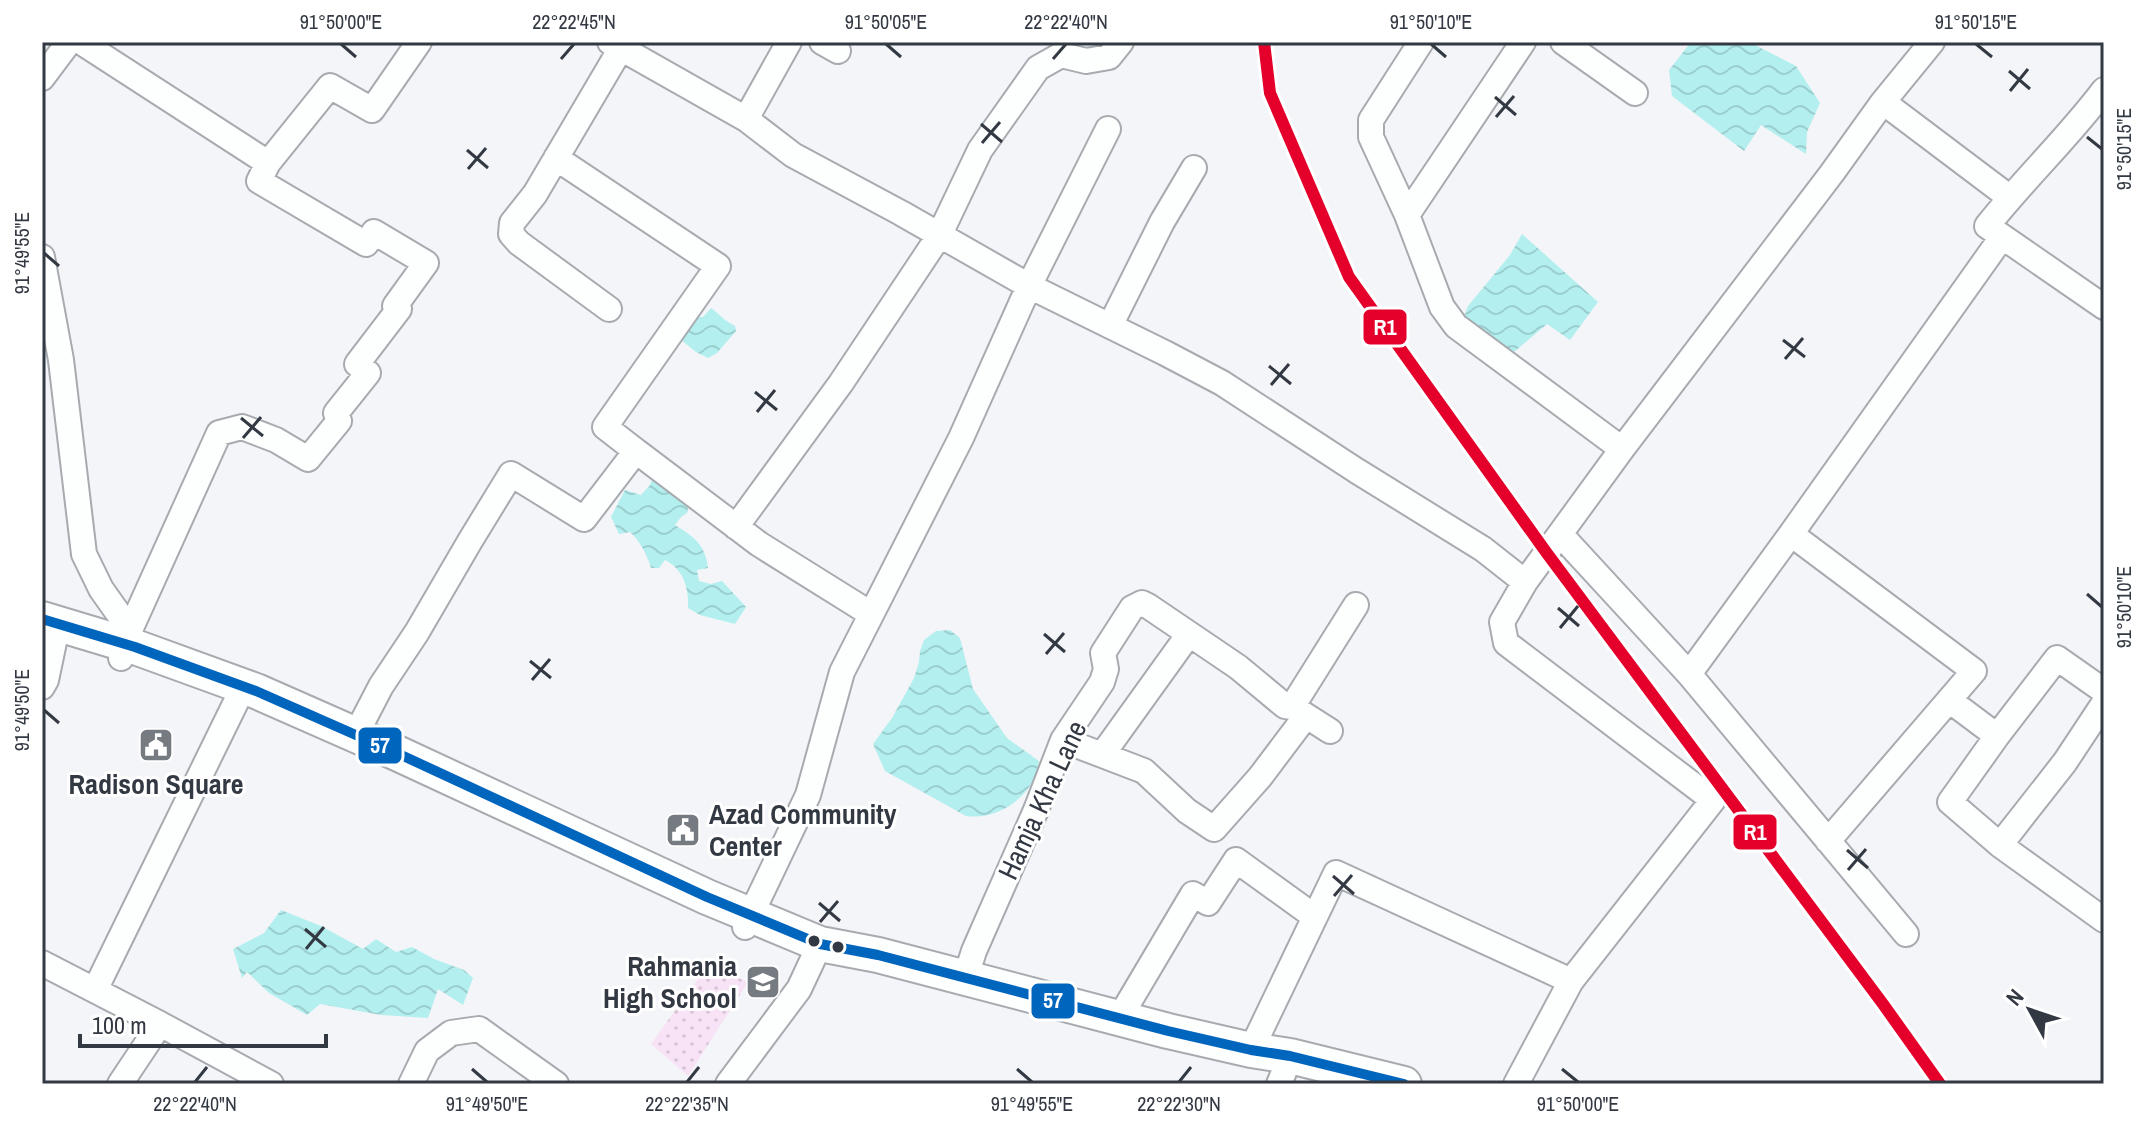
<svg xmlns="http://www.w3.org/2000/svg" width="2146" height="1126" font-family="'Archivo Narrow',sans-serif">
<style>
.grass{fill:url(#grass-dots)}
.water{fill:url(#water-waves)}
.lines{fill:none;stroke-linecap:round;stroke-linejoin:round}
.minor-casing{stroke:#a7abb0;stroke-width:28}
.highway-casing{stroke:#a7abb0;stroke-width:38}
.minor{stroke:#fdfefe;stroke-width:24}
.highway{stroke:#fdfefe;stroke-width:34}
.bus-1-casing{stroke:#fff;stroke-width:16}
.bus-1{stroke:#0065bd;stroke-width:10}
.rail-1-casing{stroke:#fff;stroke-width:18}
.rail-1{stroke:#e4002b;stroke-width:12}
.ticks{fill:none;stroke:#333943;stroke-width:3}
.bus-dot{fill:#333943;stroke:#fff;stroke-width:3}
.labels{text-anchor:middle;stroke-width:6;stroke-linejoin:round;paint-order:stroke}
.poi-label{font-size:28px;font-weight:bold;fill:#333943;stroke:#fff}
.street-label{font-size:28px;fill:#333943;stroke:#fff}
.line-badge{stroke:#fff;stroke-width:3}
.badge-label{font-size:22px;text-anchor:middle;font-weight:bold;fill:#fff}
.neatline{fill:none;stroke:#333943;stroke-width:3}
.ticks-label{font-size:20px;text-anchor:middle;fill:#333943}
</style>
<defs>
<pattern id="grass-dots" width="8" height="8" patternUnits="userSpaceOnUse" patternTransform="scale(2)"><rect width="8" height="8" fill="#f8e3f6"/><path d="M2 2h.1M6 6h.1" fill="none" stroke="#d5c4d4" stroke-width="1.8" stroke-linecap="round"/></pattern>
<pattern id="water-waves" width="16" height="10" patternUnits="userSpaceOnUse" patternTransform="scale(2)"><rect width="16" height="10" fill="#b4efef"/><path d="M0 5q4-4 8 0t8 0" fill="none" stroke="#9bcece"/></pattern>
</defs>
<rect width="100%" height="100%" fill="#f3f5f8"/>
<path class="grass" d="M 708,965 L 748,982 L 688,1076 L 651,1044 Z"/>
<path class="water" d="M 1691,42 L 1749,42 L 1796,66 L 1820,103 L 1807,132 L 1806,154 L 1761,125 L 1744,151 L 1672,96 L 1669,70 Z
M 1522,234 L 1598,302 L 1570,340 L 1547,324 L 1514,352 L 1498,354 L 1461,325 L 1468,306 L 1510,255 Z
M 711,308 C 719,314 726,322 735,326 L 736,331 L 717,353 L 708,358 L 696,352 L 680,339 L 692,317 L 703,317 Z
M 654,475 L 690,500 L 687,513 L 681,517 L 675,525 C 694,537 705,544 708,568 L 697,570 L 699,581 L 711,584 L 722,581 L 746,607 L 735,624 L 700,615 L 688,608 C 689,588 684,570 665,560 L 659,568 L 651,568 C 647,555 640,541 630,532 L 619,534 L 611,517 L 625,490 L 641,495 L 650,485 Z
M 950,630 L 960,638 L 973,689 L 1007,738 L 1039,761 C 1036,795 998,821 966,816 L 885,771 L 873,744 L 892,718 L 914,678 L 919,662 L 920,651 L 924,640 L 936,631 Z
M 281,910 L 321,926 L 363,949 L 376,939 L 396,952 L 412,947 L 434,959 L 464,970 L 473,978 L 463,1005 L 438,989 L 428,1018 L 381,1015 L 320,1004 L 307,1015 L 269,993 L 247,972 L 242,978 L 233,949 L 264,933 Z"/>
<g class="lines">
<g class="minor-casing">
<path id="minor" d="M 81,42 L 268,163 L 259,181 L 366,244 L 374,232 L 426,263 L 395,306 L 399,309 L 357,364 L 368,373 L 336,413 L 339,421 L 308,459 L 276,440 L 242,427 L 219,433 L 130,630 L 121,658
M 610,42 L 746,119 L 793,155 L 901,213 L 1029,286 L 1165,353 L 1222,383 L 1357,471 L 1483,549 L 1525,582
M 822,42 L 838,51
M 1421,42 L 1371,120 L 1371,137 L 1407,215 L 1442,307 L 1456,326 L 1622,449
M 1563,42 L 1635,93
M 42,78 L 69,42
M 2104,90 C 2068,138 2024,179 1987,226 L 2104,307
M 1883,102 L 2009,197
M 746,119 L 789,42
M 556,158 L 718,266 L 605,427 L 636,451
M 268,163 L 330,86 L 372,110 L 419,42
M 1407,215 L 1523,42
M 42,257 L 61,360 L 84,554 L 101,589 L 130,630
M 609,309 L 519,243 L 511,234 L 512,223 L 535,194 L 621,48
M 1110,326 L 1162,222 L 1194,168
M 736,527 L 841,383 L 939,236 L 980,150 L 1038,68 L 1061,55 L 1086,61 L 1109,57 L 1121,42
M 1560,534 L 1689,674 L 1906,934
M 1791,534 L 1974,671 L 1828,841
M 1689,674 L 1791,534 L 2002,237
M 42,687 L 46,680 L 58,623
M 1949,700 L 1997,736 L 2057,658 L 2104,691
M 2104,703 L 2065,762 L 2000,845 L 2104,920
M 1294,708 L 1330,731
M 355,736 L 381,686 L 417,632 L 470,541 L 511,474 L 584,519 L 636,451 L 759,544 L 871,614
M 1997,736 L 1950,802 L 2000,845
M 1063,740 L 1144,771 L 1187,811 L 1214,829 L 1260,777 L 1306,716
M 1102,755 L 1189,634
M 745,927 L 808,795 L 842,672 L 961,438 L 1029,286 L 1108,129
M 42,963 L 160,1024
M 965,979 L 974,951 L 1036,810 L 1063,740 L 1102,682 L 1106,669 L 1103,653 L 1132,608 L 1142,603 L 1148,606 L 1238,667 L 1285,706 L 1292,707 L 1356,605
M 95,990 L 237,700
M 1120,1017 L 1193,894 L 1208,903 L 1236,860 L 1315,917
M 1251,1050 L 1336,873 L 1571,981
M 120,1084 L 160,1024 L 271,1084
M 411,1084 L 427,1051 L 451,1033 L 479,1029 L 556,1084
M 728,1084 L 799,989 L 820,944
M 1279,1084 L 1284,1072
M 1516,1084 L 1571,981 L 1713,800 L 1506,643 L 1502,622 L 1525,582 L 1622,449 L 1832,173 L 1883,102 L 1932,42"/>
</g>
<g class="highway-casing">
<path id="highway" d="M 42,619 L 135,647 L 256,691 L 399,754 L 707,897 L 820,944 L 878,955 L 1168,1031 L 1251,1050 L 1290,1056 L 1404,1084"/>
</g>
<use href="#minor" class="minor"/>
<use href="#highway" class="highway"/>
<g class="bus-1-casing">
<path id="bus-1" d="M 42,619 L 135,647 L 256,691 L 399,754 L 707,897 L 820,944 L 878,955 L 1168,1031 L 1251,1050 L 1290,1056 L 1404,1084"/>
</g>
<use href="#bus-1" class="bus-1"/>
<g class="rail-1-casing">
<path id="rail-1" d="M 1264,42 L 1270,93 L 1349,277 L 1546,552 L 1883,1004 L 1940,1084"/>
</g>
<use href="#rail-1" class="rail-1"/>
</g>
<path class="ticks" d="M 341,44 L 356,57M 886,44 L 901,57M 1431,44 L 1446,57M 1976,44 L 1992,57M 561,59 L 574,44M 1053,59 L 1066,44M 2009,71 L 2030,89M 2010,91 L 2028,69M 1495,97 L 1516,115M 1496,117 L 1514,96M 981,124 L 1002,142M 2087,137 L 2102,149M 982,143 L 1000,122M 467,150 L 488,168M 468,169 L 486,148M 44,253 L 59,266M 1783,340 L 1805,357M 1785,359 L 1803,338M 1269,366 L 1291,384M 1271,385 L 1289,364M 755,392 L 777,410M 757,412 L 775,390M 241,418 L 263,436M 243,438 L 261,417M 2087,594 L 2102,607M 1558,608 L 1579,626M 1560,628 L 1578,606M 1044,634 L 1065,652M 1046,654 L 1064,633M 530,661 L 551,678M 532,680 L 550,659M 44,710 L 59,723M 1847,850 L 1868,868M 1848,870 L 1866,849M 1333,876 L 1354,894M 1334,896 L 1352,875M 819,903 L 840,921M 820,922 L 838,901M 305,929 L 326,947M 306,949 L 324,927M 472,1069 L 487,1082M 1017,1069 L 1032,1082M 1562,1069 L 1578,1082M 195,1082 L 207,1067M 687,1082 L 699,1067M 1179,1082 L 1191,1067"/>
<defs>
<g id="civic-square" transform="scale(1.8)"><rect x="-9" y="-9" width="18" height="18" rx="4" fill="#767b82" stroke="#fff"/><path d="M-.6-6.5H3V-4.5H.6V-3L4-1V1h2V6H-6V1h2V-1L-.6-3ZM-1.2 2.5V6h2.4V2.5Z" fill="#fff"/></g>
<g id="school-square" transform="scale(1.8)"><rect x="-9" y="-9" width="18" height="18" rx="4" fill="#767b82" stroke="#fff"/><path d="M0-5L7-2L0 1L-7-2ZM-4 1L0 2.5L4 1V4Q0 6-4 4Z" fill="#fff"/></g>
</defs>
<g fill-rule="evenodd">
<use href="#civic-square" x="156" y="745"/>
<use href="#civic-square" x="683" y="830"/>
<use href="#school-square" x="763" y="982"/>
</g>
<g class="bus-dot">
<circle cx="814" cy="941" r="7"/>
<circle cx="838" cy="947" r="7"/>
</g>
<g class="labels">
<g class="poi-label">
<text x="156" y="794">Radison Square</text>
<text x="709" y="824" text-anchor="start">Azad Community<tspan x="709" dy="32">Center</tspan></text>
<text x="737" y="976" text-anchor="end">Rahmania<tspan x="737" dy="32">High School</tspan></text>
</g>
<g class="street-label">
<text transform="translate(1042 800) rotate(-65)" y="10">Hamja Kha Lane</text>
</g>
</g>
<g class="line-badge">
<rect x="1362" y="308" width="46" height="38" rx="8" fill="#e4002b"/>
<rect x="357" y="726" width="46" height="39" rx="8" fill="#0065bd"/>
<rect x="1732" y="813" width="46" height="38" rx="8" fill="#e4002b"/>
<rect x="1030" y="982" width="46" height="38" rx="8" fill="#0065bd"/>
</g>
<g class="badge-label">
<text x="1385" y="335">R1</text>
<text x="380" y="753">57</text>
<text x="1755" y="840">R1</text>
<text x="1053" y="1008">57</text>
</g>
<rect width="2146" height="1126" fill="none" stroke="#ffffff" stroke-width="88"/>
<g transform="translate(2030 1010) rotate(310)" stroke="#ffffff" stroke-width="6" paint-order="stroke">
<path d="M0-6L14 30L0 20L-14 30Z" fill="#333943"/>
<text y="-12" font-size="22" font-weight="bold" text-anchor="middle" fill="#333943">N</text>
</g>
<path d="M80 1034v12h246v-12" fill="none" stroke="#333943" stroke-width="4"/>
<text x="92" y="1034" font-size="24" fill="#333943" stroke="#ffffff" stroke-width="6" paint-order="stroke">100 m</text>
<rect x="44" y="44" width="2058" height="1038" class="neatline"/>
<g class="ticks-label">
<text x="341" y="29">91°50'00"E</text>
<text x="574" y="29">22°22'45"N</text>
<text x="886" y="29">91°50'05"E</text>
<text x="1066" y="29">22°22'40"N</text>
<text x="1431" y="29">91°50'10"E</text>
<text x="1976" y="29">91°50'15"E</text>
<text transform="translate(2124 149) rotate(-90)" y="7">91°50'15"E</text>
<text transform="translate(22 253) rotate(-90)" y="7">91°49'55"E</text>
<text transform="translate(2124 607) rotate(-90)" y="7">91°50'10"E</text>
<text transform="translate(22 710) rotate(-90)" y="7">91°49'50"E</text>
<text x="195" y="1111">22°22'40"N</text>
<text x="487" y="1111">91°49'50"E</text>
<text x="687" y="1111">22°22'35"N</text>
<text x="1032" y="1111">91°49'55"E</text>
<text x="1179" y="1111">22°22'30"N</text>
<text x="1578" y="1111">91°50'00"E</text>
</g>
</svg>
